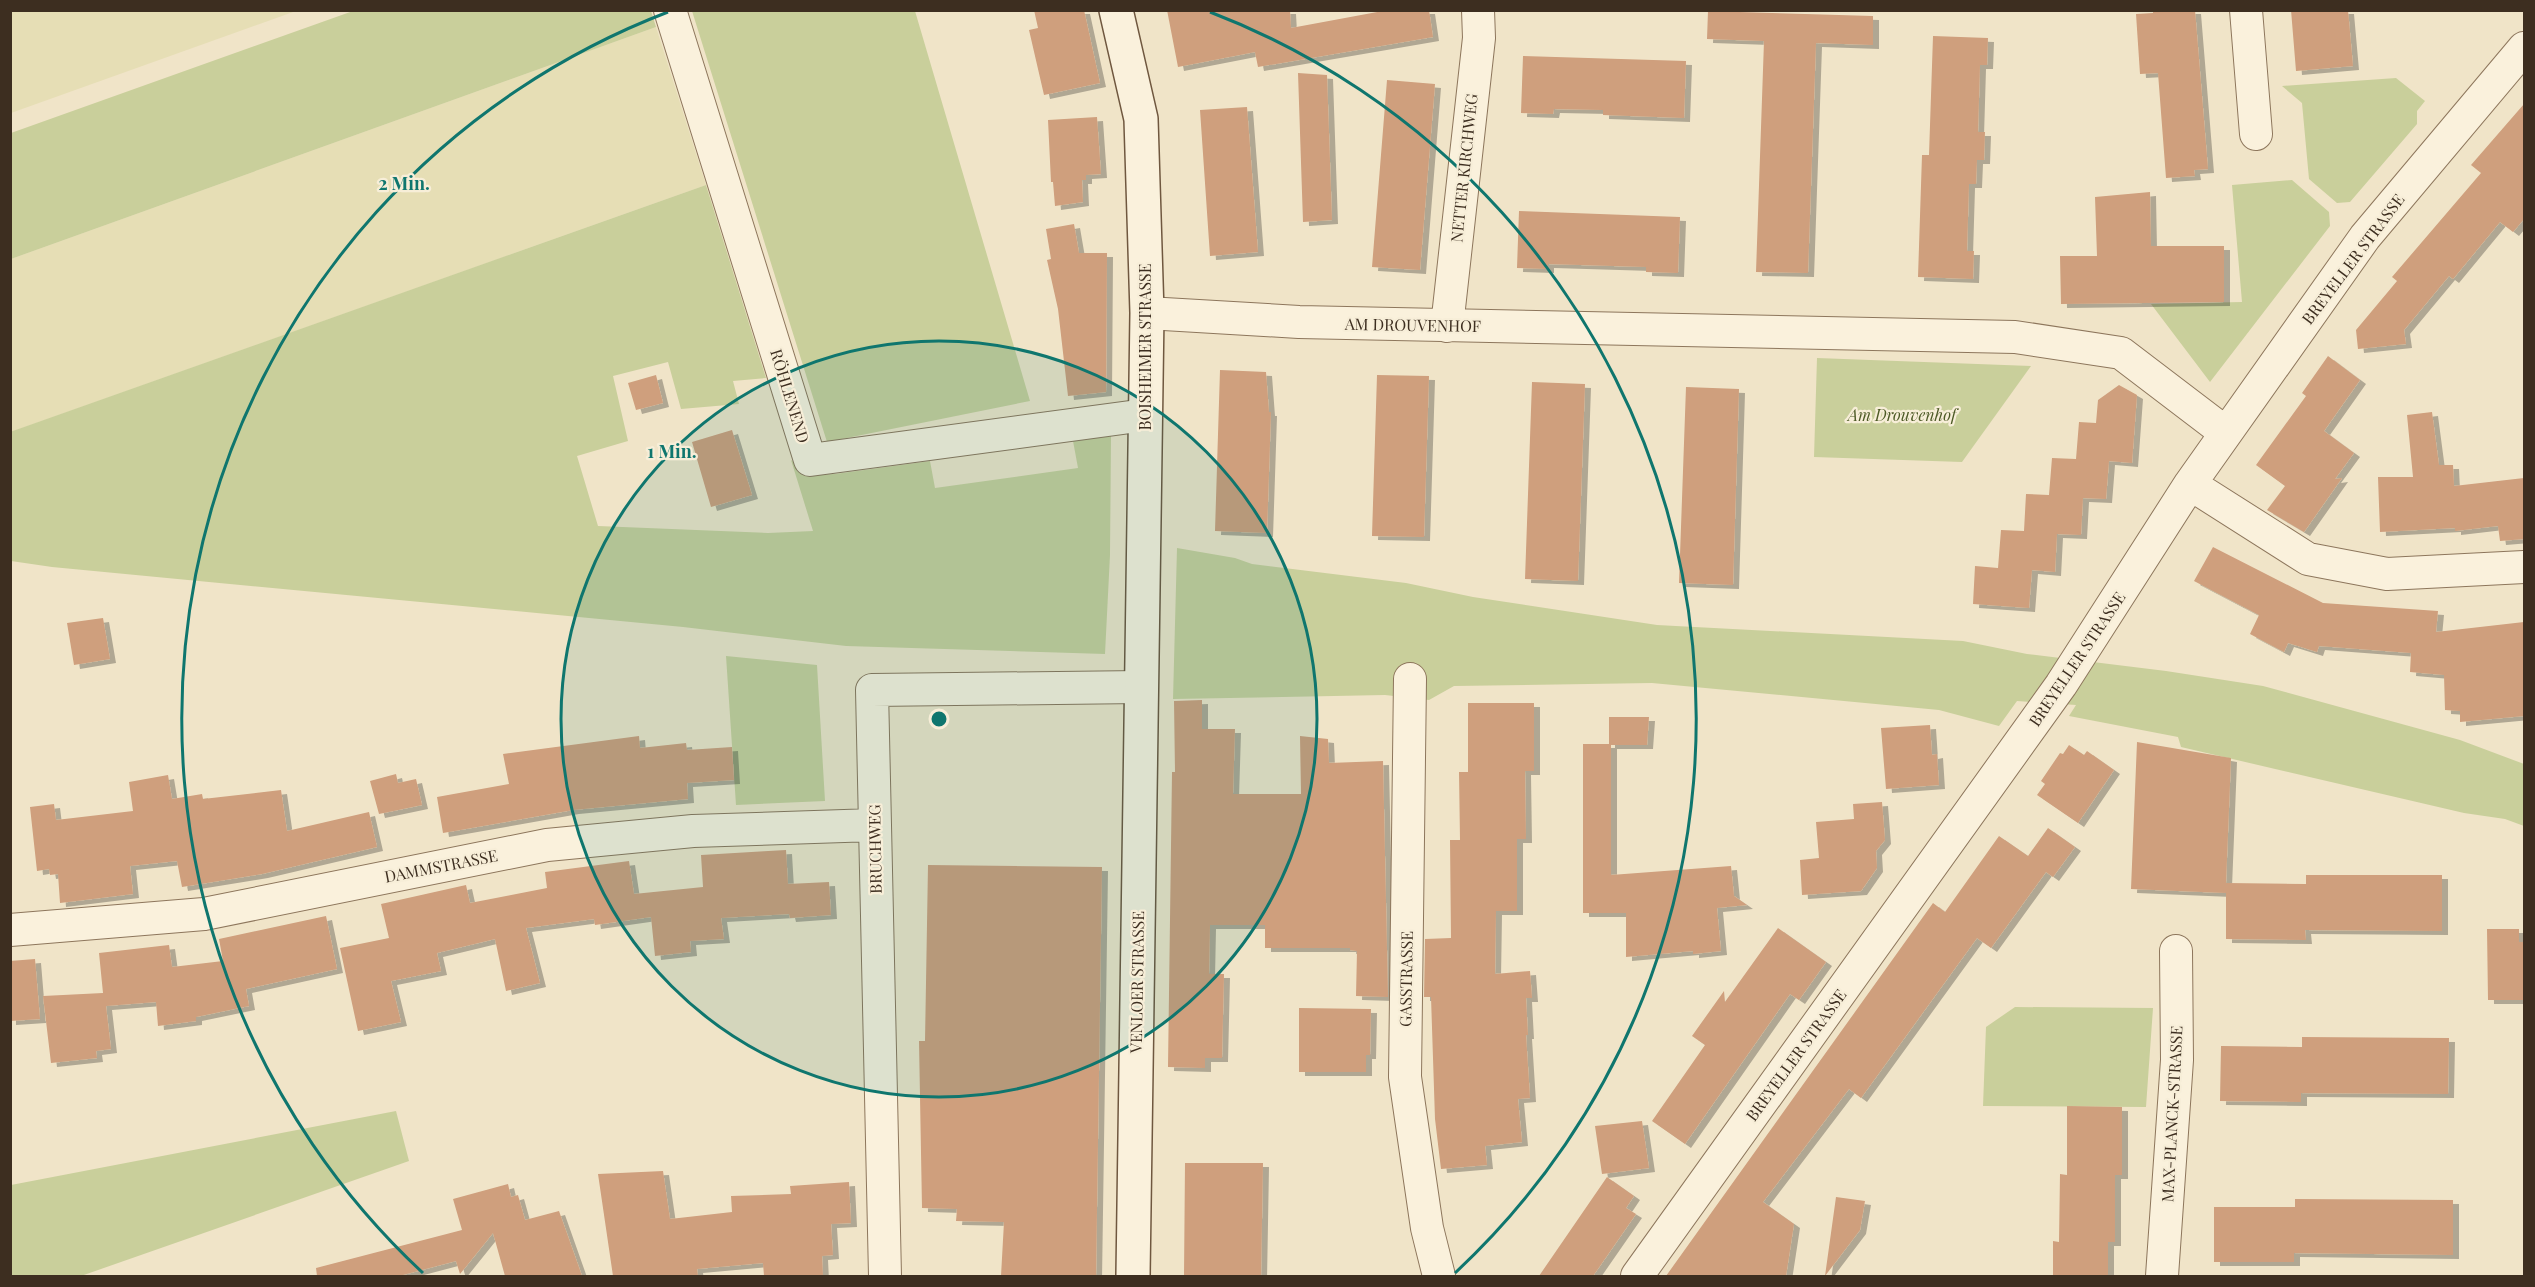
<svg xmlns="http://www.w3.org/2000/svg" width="2535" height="1287" font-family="'Playfair Display',serif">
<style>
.farmland{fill:#e6deb5}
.green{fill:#c9cf9b}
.building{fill:#cf9f7d;filter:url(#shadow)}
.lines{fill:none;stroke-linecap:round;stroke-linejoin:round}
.minor-casing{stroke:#8d765c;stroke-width:34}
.secondary-casing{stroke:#6f573f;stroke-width:36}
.minor{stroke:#faf1dc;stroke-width:32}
.secondary{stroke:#faf1dc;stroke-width:33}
.ring{fill:none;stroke:#0f766e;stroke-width:3}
.labels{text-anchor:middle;stroke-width:4.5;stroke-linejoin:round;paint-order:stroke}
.street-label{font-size:16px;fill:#3d2e20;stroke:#f7eed8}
.park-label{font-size:16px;font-style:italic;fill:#4d5a26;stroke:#f7eed8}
.centre{fill:#0f766e;stroke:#f7eed8;stroke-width:3}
.ring-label{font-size:18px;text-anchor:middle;font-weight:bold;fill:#0f766e;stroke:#f7eed8;stroke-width:4.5;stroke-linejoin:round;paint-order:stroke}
</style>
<defs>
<filter id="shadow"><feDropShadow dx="6" dy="4" stdDeviation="0" flood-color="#0004"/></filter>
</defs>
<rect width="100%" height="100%" fill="#f0e4c8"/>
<path class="farmland" d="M 11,10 L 296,10 L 296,11 L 11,113 Z
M 656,27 L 706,185 L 11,432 L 11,259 Z"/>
<path class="green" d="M 353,11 L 651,11 L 656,27 L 11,259 L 11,133 Z
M 692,11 L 915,11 L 1030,401 L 827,442 Z
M 2396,78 L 2425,101 L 2417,111 L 2417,124 L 2350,202 L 2337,203 L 2309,179 L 2302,103 L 2282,86 Z
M 2292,180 L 2329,212 L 2330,226 L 2210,382 L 2151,304 L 2242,302 L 2232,185 Z
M 706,185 L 766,378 L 733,381 L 739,404 L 681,409 L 668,362 L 613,376 L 628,441 L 577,456 L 598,526 L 768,533 L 813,531 L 791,460 L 810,475 L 835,474 L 930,461 L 935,488 L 1078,468 L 1073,441 L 1111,436 L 1110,555 L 1105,654 L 846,646 L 683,627 L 52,567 L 11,561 L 10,432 Z
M 1817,358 L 2031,366 L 1962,462 L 1814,457 Z
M 1177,548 L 1235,558 L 1252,564 L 1406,583 L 1473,597 L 1657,625 L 1963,641 L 2027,654 L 2166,671 L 2263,686 L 2460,740 L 2524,764 L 2524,826 L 2505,819 L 2464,813 L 2181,747 L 2178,737 L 2069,716 L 2076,705 L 2017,701 L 1999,726 L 1939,710 L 1652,683 L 1454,686 L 1429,700 L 1385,695 L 1173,699 Z
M 726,656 L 817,665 L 825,801 L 736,805 Z
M 2015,1007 L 2153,1008 L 2146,1107 L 1983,1106 L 1986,1027 Z
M 396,1111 L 409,1161 L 81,1276 L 11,1276 L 11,1185 Z"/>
<path class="building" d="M 1034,10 L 1084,10 L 1100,83 L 1044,95 L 1029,30 L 1038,28 Z
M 1167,10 L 1290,10 L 1291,28 L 1388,10 L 1429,10 L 1433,37 L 1258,67 L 1255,52 L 1178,67 Z
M 2153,10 L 2195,10 L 2208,169 L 2194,170 L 2195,176 L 2166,178 L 2158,73 L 2140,74 L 2136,14 L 2153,13 Z
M 2291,10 L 2348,10 L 2353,66 L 2296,71 Z
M 1708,11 L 1873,16 L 1873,45 L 1816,43 L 1808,273 L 1756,272 L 1764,41 L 1707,39 Z
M 1933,36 L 1988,38 L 1987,65 L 1980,65 L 1978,132 L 1985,132 L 1984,160 L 1977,160 L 1976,184 L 1969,184 L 1967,251 L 1974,251 L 1973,279 L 1918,277 L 1922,155 L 1929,155 Z
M 1523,56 L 1686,61 L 1684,118 L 1603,115 L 1603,110 L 1554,109 L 1553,114 L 1521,113 Z
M 1298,73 L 1327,75 L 1332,220 L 1303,222 Z
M 1387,80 L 1435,84 L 1420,270 L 1372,267 Z
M 2524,104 L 2524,219 L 2513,232 L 2500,222 L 2453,279 L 2449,276 L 2404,330 L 2406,344 L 2358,349 L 2356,330 L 2397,281 L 2392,277 L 2481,173 L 2471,165 Z
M 1247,107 L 1258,252 L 1210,256 L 1200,110 Z
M 1097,117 L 1101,174 L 1086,175 L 1086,180 L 1082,180 L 1083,202 L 1055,206 L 1053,182 L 1051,182 L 1048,120 Z
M 2150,192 L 2151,246 L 2224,246 L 2224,302 L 2061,304 L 2060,256 L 2097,256 L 2095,197 Z
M 1519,211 L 1680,217 L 1678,273 L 1646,272 L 1646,267 L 1548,264 L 1548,269 L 1517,268 Z
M 1074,224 L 1079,253 L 1107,253 L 1106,392 L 1068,396 L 1058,309 L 1047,260 L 1051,259 L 1046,229 Z
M 2328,356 L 2360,380 L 2324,431 L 2354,453 L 2335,479 L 2342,478 L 2304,532 L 2267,510 L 2285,486 L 2256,465 L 2306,396 L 2302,393 Z
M 1220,370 L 1266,372 L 1269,412 L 1271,412 L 1267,533 L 1215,531 Z
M 656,375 L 663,403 L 636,410 L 628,383 Z
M 1377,375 L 1429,376 L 1424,537 L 1372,536 Z
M 1532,382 L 1585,384 L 1578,581 L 1525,579 Z
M 2119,385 L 2137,395 L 2132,463 L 2109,461 L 2106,499 L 2083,498 L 2081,535 L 2057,534 L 2055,572 L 2032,570 L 2029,608 L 1973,604 L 1975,566 L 1998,568 L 2001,530 L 2024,531 L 2026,494 L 2049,495 L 2052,458 L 2076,459 L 2079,422 L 2096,423 L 2098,400 Z
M 1686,387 L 1739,389 L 1733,585 L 1679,583 Z
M 2432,412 L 2439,465 L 2453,465 L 2454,486 L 2524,478 L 2524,539 L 2500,541 L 2498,526 L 2455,531 L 2455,528 L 2380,532 L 2378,477 L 2413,477 L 2407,415 Z
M 732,430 L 752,495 L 711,507 L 692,442 Z
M 2213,547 L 2323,603 L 2438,611 L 2436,632 L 2524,622 L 2524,716 L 2460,722 L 2460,711 L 2445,710 L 2444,675 L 2410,672 L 2411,653 L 2319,646 L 2317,652 L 2288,643 L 2284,652 L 2250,634 L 2259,615 L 2194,581 Z
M 103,618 L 110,659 L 74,665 L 67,623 Z
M 1202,700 L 1202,729 L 1235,729 L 1233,794 L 1301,794 L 1300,736 L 1328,739 L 1329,763 L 1383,761 L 1388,997 L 1356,996 L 1357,951 L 1350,950 L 1350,948 L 1265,948 L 1265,925 L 1210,925 L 1209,974 L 1224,974 L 1222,1058 L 1205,1058 L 1205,1068 L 1168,1067 L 1172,772 L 1175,772 L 1174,701 Z
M 1468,703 L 1534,703 L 1534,771 L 1525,771 L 1526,839 L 1517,839 L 1517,911 L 1496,911 L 1495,974 L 1530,971 L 1532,998 L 1526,998 L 1528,1035 L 1526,1035 L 1530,1098 L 1518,1099 L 1522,1142 L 1485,1146 L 1487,1165 L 1441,1169 L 1435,1119 L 1431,997 L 1424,997 L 1425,939 L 1451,938 L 1450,840 L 1460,840 L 1459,772 L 1468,772 Z
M 1609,717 L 1649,717 L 1647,745 L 1611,745 L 1611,875 L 1731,866 L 1734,896 L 1747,905 L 1717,908 L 1721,951 L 1693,954 L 1693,951 L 1626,957 L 1626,913 L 1583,913 L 1583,744 L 1609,744 Z
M 1930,725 L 1932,755 L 1937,754 L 1939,785 L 1886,789 L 1881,728 Z
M 639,736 L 640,748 L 686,743 L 687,750 L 732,747 L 734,780 L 687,783 L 688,799 L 573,810 L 443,833 L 437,797 L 509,784 L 503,754 Z
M 2137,742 L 2231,758 L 2226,883 L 2306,884 L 2306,875 L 2442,875 L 2442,931 L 2305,930 L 2306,940 L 2226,939 L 2226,893 L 2131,889 Z
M 2069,745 L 2084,755 L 2087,751 L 2114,770 L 2078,823 L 2037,795 L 2045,784 L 2041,781 L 2060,753 L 2063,754 Z
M 396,774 L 398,783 L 416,779 L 422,805 L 379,814 L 370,781 Z
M 168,775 L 172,799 L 202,794 L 203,799 L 281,790 L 287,831 L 369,812 L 377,847 L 262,874 L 182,887 L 177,861 L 130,866 L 133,894 L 60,903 L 58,874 L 50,875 L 49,869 L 37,871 L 30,807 L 54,804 L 56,820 L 133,811 L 129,782 Z
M 1882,802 L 1885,840 L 1876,851 L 1877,868 L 1861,891 L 1802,895 L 1800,860 L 1819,858 L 1816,822 L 1854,819 L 1853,804 Z
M 2048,828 L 2075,847 L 2053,877 L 2046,872 L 1991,948 L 1977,938 L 1861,1098 L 1849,1089 L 1763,1202 L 1794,1224 L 1786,1276 L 1666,1276 L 1933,903 L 1945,912 L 1999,836 L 2028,856 Z
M 786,850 L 788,884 L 829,882 L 831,915 L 790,918 L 789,914 L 721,918 L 724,939 L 690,941 L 691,952 L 655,956 L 651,917 L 595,925 L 594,919 L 526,928 L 540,983 L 506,991 L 495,939 L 437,953 L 441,971 L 391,981 L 401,1022 L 358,1031 L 340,948 L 389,938 L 381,904 L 466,885 L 470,903 L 547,888 L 545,872 L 629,861 L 634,894 L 703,887 L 701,855 Z
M 928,865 L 1102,867 L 1096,1276 L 1001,1276 L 1004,1222 L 956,1221 L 957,1209 L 922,1208 L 919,1041 L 925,1041 Z
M 326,916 L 337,969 L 246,989 L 249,1006 L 196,1017 L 196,1021 L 158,1026 L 156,1002 L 106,1006 L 111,1049 L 96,1051 L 97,1058 L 51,1063 L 43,996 L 103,993 L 99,953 L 169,945 L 172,967 L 223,961 L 219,939 Z
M 1778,928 L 1826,962 L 1799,1000 L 1790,994 L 1685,1144 L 1652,1121 L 1705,1045 L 1692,1036 L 1724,991 L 1725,1002 Z
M 2487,929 L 2519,929 L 2519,942 L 2524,942 L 2524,1000 L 2488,1000 Z
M 35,959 L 40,1019 L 10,1021 L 10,961 Z
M 1299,1008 L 1371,1009 L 1370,1055 L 1366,1055 L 1366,1072 L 1299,1072 Z
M 2302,1037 L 2449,1038 L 2448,1094 L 2301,1093 L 2301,1102 L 2220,1101 L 2221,1046 L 2302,1047 Z
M 2067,1106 L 2122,1107 L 2122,1175 L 2115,1175 L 2115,1242 L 2108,1242 L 2108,1276 L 2053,1276 L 2053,1241 L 2059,1242 L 2060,1174 L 2067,1175 Z
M 1642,1121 L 1649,1168 L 1602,1174 L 1595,1126 Z
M 1185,1163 L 1263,1163 L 1261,1276 L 1184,1276 Z
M 663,1171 L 670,1219 L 732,1212 L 731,1196 L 791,1194 L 790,1186 L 849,1182 L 851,1223 L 831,1224 L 833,1255 L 822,1256 L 823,1276 L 764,1276 L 763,1263 L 697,1269 L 698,1276 L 613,1276 L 598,1174 Z
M 1607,1177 L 1634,1196 L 1626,1208 L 1636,1214 L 1593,1276 L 1539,1276 Z
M 508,1184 L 511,1197 L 518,1195 L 525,1220 L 559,1211 L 582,1276 L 505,1276 L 493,1233 L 460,1274 L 456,1261 L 399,1276 L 317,1276 L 316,1268 L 462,1230 L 453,1199 Z
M 1836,1197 L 1865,1201 L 1860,1230 L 1825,1276 Z
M 2295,1199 L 2453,1200 L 2453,1255 L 2294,1253 L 2294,1262 L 2214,1262 L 2214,1207 L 2295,1207 Z"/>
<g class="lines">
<g class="minor-casing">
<path id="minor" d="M 670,10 L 810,460 L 1145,415
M 2246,10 L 2256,134
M 1147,313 L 1299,322 L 2015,337 L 2121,353 L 2226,433
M 1447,326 L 1479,38 L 1478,10
M 2190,484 L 2308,559 L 2387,574 L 2524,567
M 1410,679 L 1405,1077 L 1427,1228 L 1439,1276
M 10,930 L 204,914 L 547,845 L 693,831 L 874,825
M 885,1276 L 872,690 L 1141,687
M 1637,1276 L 2061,685 L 2190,484 L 2365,237 L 2524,48
M 2162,1276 L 2177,1060 L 2176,951"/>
</g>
<g class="secondary-casing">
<path id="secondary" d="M 1116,10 L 1141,119 L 1147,313 L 1133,1276"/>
</g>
<use href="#minor" class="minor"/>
<use href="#secondary" class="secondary"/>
</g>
<circle cx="939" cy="719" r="378" fill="#0f766e" fill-opacity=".12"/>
<g class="ring">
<circle cx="939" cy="719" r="378"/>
<path d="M423 1273A757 757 0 0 1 668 12M1210 12A757 757 0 0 1 1455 1273"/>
</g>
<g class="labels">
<g class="street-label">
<text transform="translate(1464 168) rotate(-84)" y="6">NETTER KIRCHWEG</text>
<text transform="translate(2353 259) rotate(-53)" y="6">BREYELLER STRASSE</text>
<text transform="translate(1413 325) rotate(1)" y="6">AM DROUVENHOF</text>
<text transform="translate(1145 347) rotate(-90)" y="6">BOISHEIMER STRASSE</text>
<text transform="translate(790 396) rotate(73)" y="6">RÖHLENEND</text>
<text transform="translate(2077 659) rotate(-56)" y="6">BREYELLER STRASSE</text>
<text transform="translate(875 849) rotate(-91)" y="6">BRUCHWEG</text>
<text transform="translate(441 866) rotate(-11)" y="6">DAMMSTRASSE</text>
<text transform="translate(1406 979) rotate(-89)" y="6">GASSTRASSE</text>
<text transform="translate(1137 982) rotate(-89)" y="6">VENLOER STRASSE</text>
<text transform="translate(1796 1055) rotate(-54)" y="6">BREYELLER STRASSE</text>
<text transform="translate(2172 1114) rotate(-87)" y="6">MAX-PLANCK-STRASSE</text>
</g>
<g class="park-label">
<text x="1902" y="421">Am Drouvenhof</text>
</g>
</g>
<circle cx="939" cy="719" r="9" class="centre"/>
<g class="ring-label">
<text x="404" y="190">2 Min.</text>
<text x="672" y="458">1 Min.</text>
</g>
<rect width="2535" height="1287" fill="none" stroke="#3d2e20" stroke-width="24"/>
</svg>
